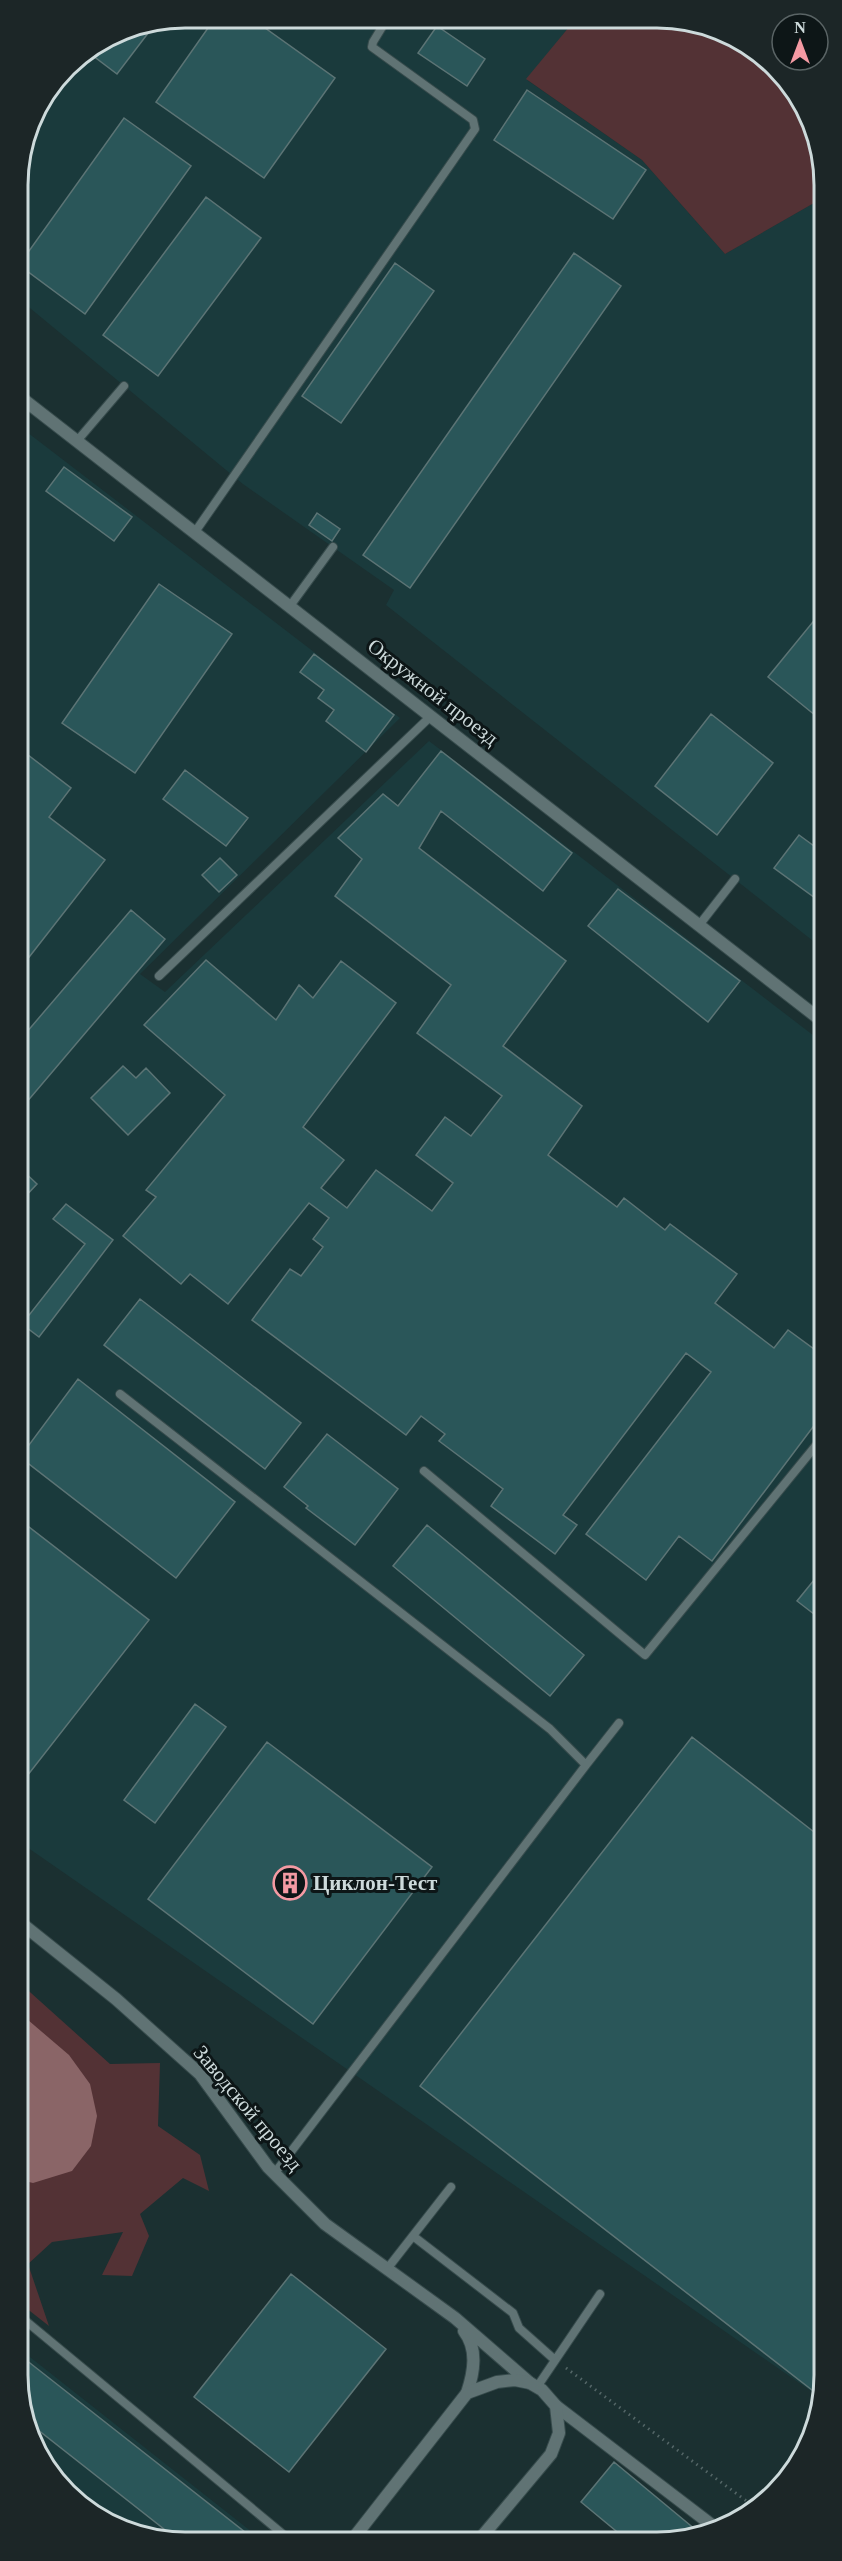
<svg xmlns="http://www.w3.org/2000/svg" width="842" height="2561" font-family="Georgia,serif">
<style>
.built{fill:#1a3a3c}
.green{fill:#533235}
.water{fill:#8a6567}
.building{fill:#2a5659;stroke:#5c7475;stroke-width:1.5}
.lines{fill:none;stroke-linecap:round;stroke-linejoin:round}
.service-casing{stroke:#374b4c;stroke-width:10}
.minor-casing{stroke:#374b4c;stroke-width:14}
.tertiary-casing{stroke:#374b4c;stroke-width:14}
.path{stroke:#546667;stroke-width:3;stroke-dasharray:1.5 4.5;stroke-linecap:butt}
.service{stroke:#607374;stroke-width:8}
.minor{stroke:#607374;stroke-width:12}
.tertiary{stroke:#607374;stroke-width:12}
.labels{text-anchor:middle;stroke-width:6;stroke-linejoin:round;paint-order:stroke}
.street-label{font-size:21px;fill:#cddadb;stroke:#0d1617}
.poi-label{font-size:21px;font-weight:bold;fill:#cddadb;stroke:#0d1617;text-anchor:start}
.rim{fill:none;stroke:#cddadb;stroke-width:3}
</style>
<rect width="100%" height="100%" fill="#1b3031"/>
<path class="built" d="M 186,18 L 574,21 L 527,80 L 642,160 L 725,254 L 821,199 L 822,948 L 386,605 L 394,590 L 243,484 L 19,299 L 18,174 L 35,112 L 75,60 L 122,31 Z
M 19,426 L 400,718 L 140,974 L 165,992 L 429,741 L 822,1042 L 824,2386 L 821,2398 L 21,1843 Z
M 21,2350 L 262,2540 L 153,2540 L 67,2494 L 21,2409 Z"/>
<path class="green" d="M 574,21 L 690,21 L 775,67 L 821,152 L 821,199 L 725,254 L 642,160 L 526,79 Z
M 21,1984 L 110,2064 L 160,2063 L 158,2126 L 200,2155 L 209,2191 L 183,2178 L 140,2214 L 149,2236 L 132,2276 L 102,2275 L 123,2232 L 52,2242 L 28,2264 L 49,2326 L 21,2304 Z"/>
<path class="water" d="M 21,2014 L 69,2055 L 90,2084 L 97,2116 L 91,2146 L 72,2171 L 33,2183 L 21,2180 Z"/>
<path class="building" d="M 215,18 L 251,18 L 335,78 L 264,178 L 156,102 Z
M 155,24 L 117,74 L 88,52 L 122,31 Z
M 437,26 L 485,59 L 467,86 L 418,53 Z
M 527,90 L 646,170 L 613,219 L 494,140 Z
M 124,118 L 191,166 L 85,314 L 19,265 Z
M 206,197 L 261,238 L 158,376 L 103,335 Z
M 574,253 L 621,286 L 410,588 L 363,555 Z
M 395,263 L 434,291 L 341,423 L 302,396 Z
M 64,467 L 132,517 L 114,541 L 46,491 Z
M 317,513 L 340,529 L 332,541 L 309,525 Z
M 159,584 L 232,634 L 135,773 L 62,723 Z
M 821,612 L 821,720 L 768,677 Z
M 314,654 L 394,715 L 366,752 L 326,721 L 334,710 L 318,698 L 324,690 L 300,672 Z
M 711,714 L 773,763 L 717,835 L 655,786 Z
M 19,748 L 71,788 L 49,817 L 105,860 L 19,970 Z
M 441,751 L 572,853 L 543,891 L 441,811 L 419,848 L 566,961 L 503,1046 L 582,1106 L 548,1155 L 617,1207 L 624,1198 L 665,1230 L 670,1224 L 737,1274 L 715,1303 L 774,1348 L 788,1330 L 822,1355 L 822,1374 L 815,1384 L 822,1389 L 822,1415 L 712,1561 L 679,1536 L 646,1580 L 586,1534 L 711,1372 L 686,1353 L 563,1515 L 577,1525 L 555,1554 L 491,1506 L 503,1489 L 439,1441 L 445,1434 L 421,1416 L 406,1435 L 252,1320 L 290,1269 L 301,1276 L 323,1247 L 313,1239 L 329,1218 L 309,1203 L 228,1304 L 190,1274 L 181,1284 L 123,1236 L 156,1197 L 146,1190 L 225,1095 L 144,1025 L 206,960 L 276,1020 L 299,985 L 313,998 L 341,961 L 396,1003 L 303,1127 L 344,1160 L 321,1188 L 347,1208 L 376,1170 L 432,1211 L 453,1183 L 416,1155 L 445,1117 L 471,1136 L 502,1096 L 417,1033 L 451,985 L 335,896 L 362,859 L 338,838 L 383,794 L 398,806 Z
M 185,770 L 248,818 L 226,846 L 163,799 Z
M 799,835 L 822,852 L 822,903 L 774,868 Z
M 220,858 L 237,875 L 219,892 L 202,875 Z
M 618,889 L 740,981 L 708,1022 L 588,926 Z
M 131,910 L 165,939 L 20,1110 L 20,1040 Z
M 123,1066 L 136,1078 L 146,1068 L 170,1093 L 128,1135 L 91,1098 Z
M 20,1168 L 37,1184 L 20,1202 Z
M 66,1204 L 113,1240 L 39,1337 L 22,1324 L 85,1244 L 53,1219 Z
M 140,1299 L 301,1423 L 265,1469 L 104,1345 Z
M 78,1379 L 235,1502 L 176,1578 L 20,1457 Z
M 327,1434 L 398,1489 L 355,1545 L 306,1508 L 308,1506 L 284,1487 Z
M 20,1520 L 149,1620 L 20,1785 Z
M 427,1525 L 584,1655 L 550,1696 L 393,1566 Z
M 823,1569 L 823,1621 L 797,1601 Z
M 195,1704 L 226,1727 L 155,1823 L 124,1800 Z
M 692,1737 L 823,1839 L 824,2386 L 821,2397 L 420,2086 Z
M 267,1742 L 432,1867 L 313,2024 L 148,1899 Z
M 291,2274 L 386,2349 L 289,2472 L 194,2397 Z
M 21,2356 L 255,2540 L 178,2540 L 28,2422 L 21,2409 Z
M 614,2462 L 702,2535 L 690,2540 L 627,2540 L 581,2502 Z"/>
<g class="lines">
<g class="service-casing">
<path id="service" d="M 77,441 L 124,386
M 195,532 L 475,129 L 473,120 L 372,47 L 373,42 L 387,19
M 290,606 L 333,547
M 700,924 L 735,879
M 159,976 L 431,716
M 120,1394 L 550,1729 L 586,1765 L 274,2174
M 424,1471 L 645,1655 L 822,1438
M 586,1765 L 619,1723
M 413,2236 L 513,2313 L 519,2328 L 555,2360
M 387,2269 L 451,2187
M 21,2317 L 290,2540
M 537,2387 L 600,2294"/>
</g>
<g class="minor-casing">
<path id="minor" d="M 21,1923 L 116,1999 L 200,2074 L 268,2167 L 325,2224 L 455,2318 L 530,2383
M 464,2331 C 478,2349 474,2372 467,2393
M 556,2406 L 717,2529"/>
</g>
<g class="tertiary-casing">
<path id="tertiary" d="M 19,396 L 822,1021
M 352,2540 L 467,2393 L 497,2382 L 515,2380 L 530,2383 L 542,2390 L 556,2406 L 559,2433 L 551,2454 L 479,2540"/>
</g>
<path class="path" d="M 566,2368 L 756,2508"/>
<use href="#service" class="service"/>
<use href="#minor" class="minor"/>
<use href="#tertiary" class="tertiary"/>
</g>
<defs>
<g id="building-ring" transform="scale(1.725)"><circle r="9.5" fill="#0d1617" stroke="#f49aa3" stroke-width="1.5"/><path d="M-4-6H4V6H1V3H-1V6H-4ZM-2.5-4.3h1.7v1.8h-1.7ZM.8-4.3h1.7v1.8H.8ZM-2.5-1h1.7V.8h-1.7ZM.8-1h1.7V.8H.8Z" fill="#f49aa3"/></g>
</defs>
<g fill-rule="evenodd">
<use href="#building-ring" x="290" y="1883"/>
</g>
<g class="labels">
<g class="street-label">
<text transform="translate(433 692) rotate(38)" y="7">Окружной проезд</text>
<text transform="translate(248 2108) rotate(50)" y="7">Заводской проезд</text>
</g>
<g class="poi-label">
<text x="313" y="1890">Циклон-Тест</text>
</g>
</g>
<path d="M0 0H842V2561H0ZM185 28H657A157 157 0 0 1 814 185V2375A157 157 0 0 1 657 2532H185A157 157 0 0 1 28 2375V185A157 157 0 0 1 185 28Z" fill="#1c2627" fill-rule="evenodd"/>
<path class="rim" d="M185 28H657A157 157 0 0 1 814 185V2375A157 157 0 0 1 657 2532H185A157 157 0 0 1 28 2375V185A157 157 0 0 1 185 28Z"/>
<g transform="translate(800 42)"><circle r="28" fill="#0d1617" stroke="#5a6465" stroke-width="1.5"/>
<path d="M0-4.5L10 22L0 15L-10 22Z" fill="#f49aa3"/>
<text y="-9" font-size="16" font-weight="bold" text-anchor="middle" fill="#cddadb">N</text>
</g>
</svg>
